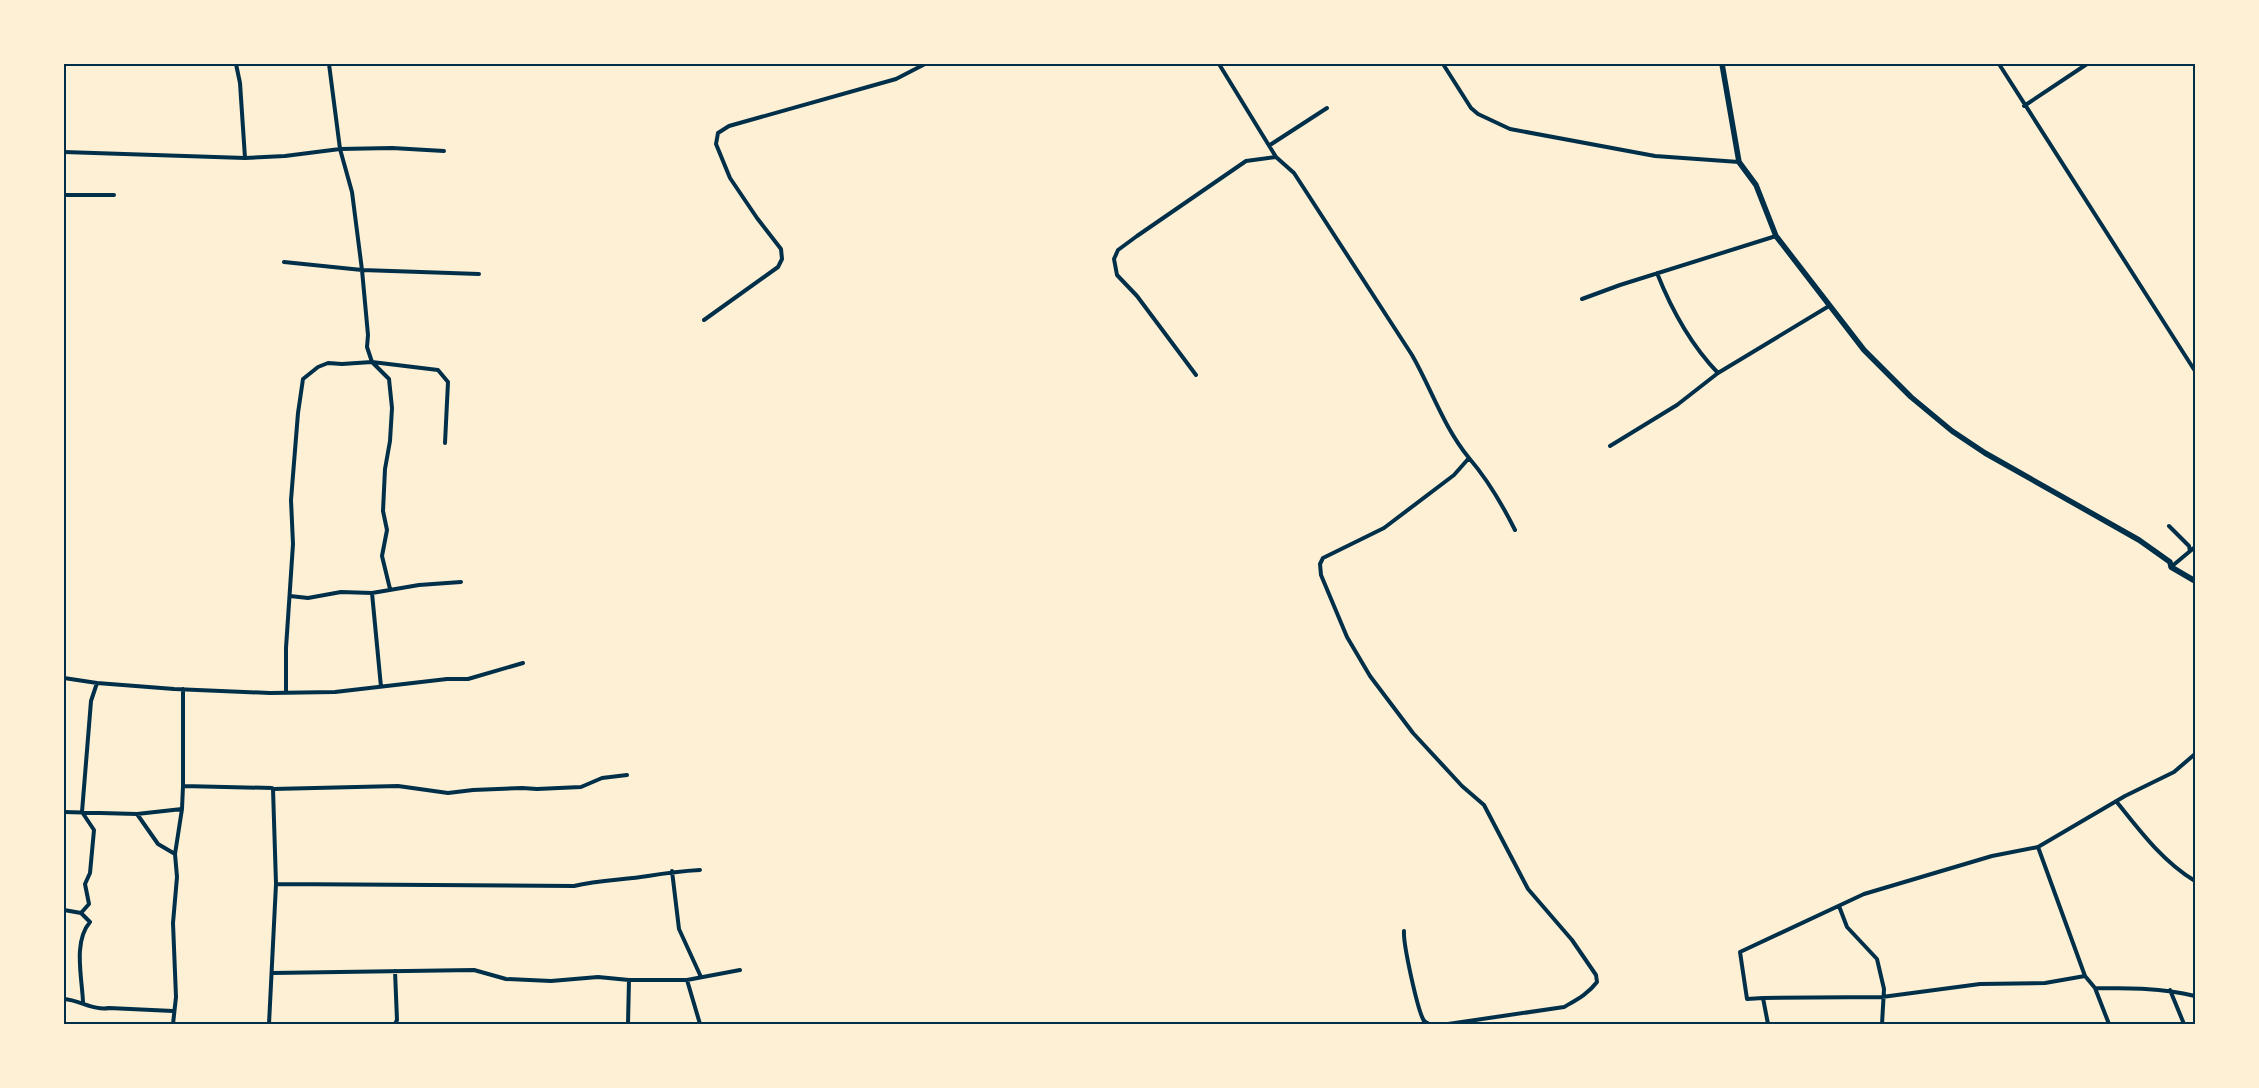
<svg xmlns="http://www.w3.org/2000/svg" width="2259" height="1088" font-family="'Exo 2',sans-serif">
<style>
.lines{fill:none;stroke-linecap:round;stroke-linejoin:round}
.minor{stroke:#003049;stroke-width:4}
.primary{stroke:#003049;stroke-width:5.5}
.neatline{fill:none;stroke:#003049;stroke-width:2}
</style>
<rect width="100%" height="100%" fill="#fdf0d5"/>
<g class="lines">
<path class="minor" d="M 236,64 L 240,83 L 245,158
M 329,64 L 340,149 L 352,192 L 362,270 L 368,335 L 367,347 L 372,362 L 389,379 L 392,408 L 390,441 L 385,469 L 383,511 L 387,530 L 382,556 L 390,589
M 1219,64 L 1276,157 L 1294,173 L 1412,355 C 1432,390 1443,426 1469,458 L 1454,475 L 1384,528 L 1323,558 L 1320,564 L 1321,575 L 1347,637 L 1370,676 L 1413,733 L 1462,786 L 1484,805 L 1528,889 L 1572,940 L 1596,975 L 1597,982 C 1588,994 1576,1000 1564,1007 L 1448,1024
M 1443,64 L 1471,108 L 1478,114 L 1510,129 L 1655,156 L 1739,162
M 1999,64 L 2195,371
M 2024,106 L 2087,64
M 1270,145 L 1327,108
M 64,152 L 245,158 L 285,156 L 340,149 L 392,148 L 444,151
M 64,195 L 114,195
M 284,262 L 362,270 L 479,274
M 1657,273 C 1672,311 1690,344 1718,373
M 1582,299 L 1620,285 L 1776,236
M 704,320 L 778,267 L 782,259 L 781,249 L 757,218 L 730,178 L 716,144 L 718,133 L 729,126 L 896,79 L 925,64
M 1196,375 L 1137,296 L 1117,275 L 1114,259 L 1118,250 L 1137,236 L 1246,161 L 1276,157
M 1610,446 L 1677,405 L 1718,373 L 1829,306
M 1469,458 C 1488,480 1502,504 1515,530
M 2169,526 L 2189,546 L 2190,551
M 2171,567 L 2195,547
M 372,593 L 381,687
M 290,596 L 308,598 L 341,592 L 372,593 L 419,585 L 461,582
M 64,678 L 97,683 L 174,689 L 270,693 L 335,692 L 447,679 L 468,679 L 523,663
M 286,692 L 286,648 L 293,544 L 291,500 L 298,413 L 303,379 L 318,367 L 328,363 L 342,364 L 372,362 L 438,370 L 448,382 L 445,443
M 183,786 L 272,788 L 273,789 L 398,786 L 448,793 L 473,790 L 522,788 L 537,789 L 581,787 L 602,778 L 627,775
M 2116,801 C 2139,830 2163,862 2195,881
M 64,812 L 137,814 L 182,809
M 137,814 L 158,844 L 175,854
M 2038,847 L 2085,976 L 2095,988 L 2109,1024
M 672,871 L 679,929 L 701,977
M 276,884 L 574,886 C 599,880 623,880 648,876 C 666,873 682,871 700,870
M 1839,906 L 1847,927 L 1877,959 L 1884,989 L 1882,1024
M 64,910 L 81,913 L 90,922 C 73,942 82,977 83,1002
M 81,913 L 89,904 L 85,884 L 90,873 L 94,830 L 82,812 L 91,701 L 97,683
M 1404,931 C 1403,944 1417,1007 1423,1019 C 1424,1022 1426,1023 1429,1024
M 395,971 L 397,1020 L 395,1024
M 272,973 L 474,970 L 506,979 L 551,981 L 598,977 L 629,980 L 687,980 L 740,970
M 687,980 L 700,1024
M 2095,988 C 2130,988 2161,988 2195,996
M 2170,990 L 2184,1024
M 1763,998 L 1882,997 L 1980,984 L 2045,983 L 2085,976
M 64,999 C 79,1000 95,1011 109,1008 L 173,1011
M 173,1024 L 176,997 L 173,923 L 177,877 L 175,854 L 182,809 L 183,786 L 183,689
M 269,1024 L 276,884 L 273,789
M 628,1024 L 629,980
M 1768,1024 L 1763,998 L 1747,999 L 1740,952 L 1864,894 L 1992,856 L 2038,847 L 2125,796 L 2174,772 L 2195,754"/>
<path class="primary" d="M 1722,64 L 1739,162 L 1756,185 L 1776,236 L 1864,350 L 1911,397 L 1952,431 L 1985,453 L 2139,540 L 2170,562 L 2171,567 L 2195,581"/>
</g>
<rect width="2259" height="1088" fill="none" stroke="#fdf0d5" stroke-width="130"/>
<rect x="65" y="65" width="2129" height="958" class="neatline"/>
</svg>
